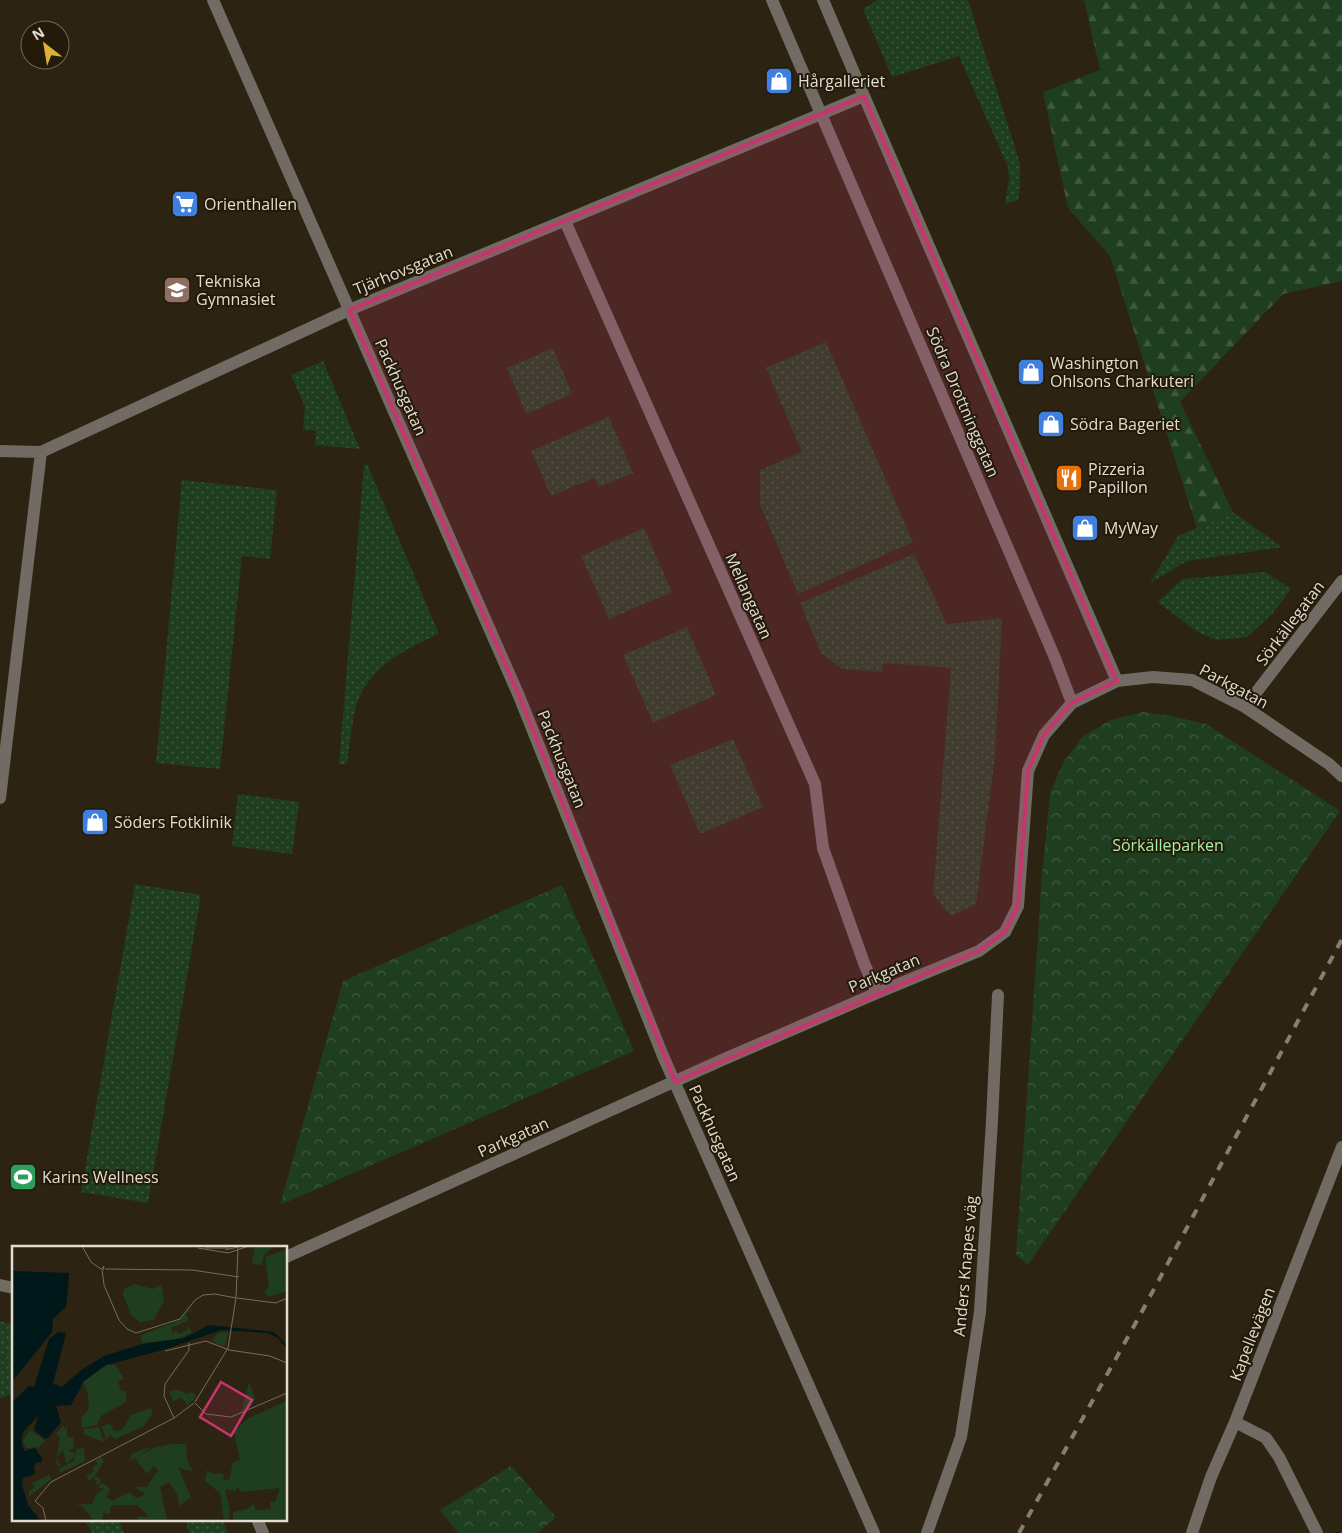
<svg xmlns="http://www.w3.org/2000/svg" width="1342" height="1533" font-family="'Open Sans',sans-serif">
<style>
.grass{fill:url(#grass-dots)}
.forest{fill:url(#forest-firs)}
.park{fill:url(#park-crowns)}
.lines{fill:none;stroke-linecap:round;stroke-linejoin:round}
.minor{stroke:#716b63;stroke-width:12}
.rail{stroke:#867e70;stroke-width:4;stroke-dasharray:9 9;stroke-linecap:butt}
.marked{fill:#c7356d;fill-opacity:0.2;stroke:#c7356d;stroke-width:4;stroke-linejoin:round}
.labels{text-anchor:middle;stroke-width:4;stroke-linejoin:round;paint-order:stroke}
.poi-label{font-size:16px;fill:#e1dbd0;stroke:#231a09;text-anchor:start}
.street-label{font-size:16px;fill:#e1dbd0;stroke:#231a09}
.park-label{font-size:16px;fill:#a7eea8;stroke:#231a09}
.inset-road{fill:none;stroke:#756d5e;stroke-width:1}
.view{fill:#c7356d;fill-opacity:0.15;stroke:#c7356d;stroke-width:2.5}
.inset-edge{fill:none;stroke:#e1dbd0;stroke-width:2.5}
</style>
<defs>
<pattern id="grass-dots" width="8" height="8" patternUnits="userSpaceOnUse" patternTransform="scale(1.25)"><rect width="8" height="8" fill="#1f3e20"/><path d="M2 2h.1M6 6h.1" fill="none" stroke="#3f593f" stroke-width="1.8" stroke-linecap="round"/></pattern>
<pattern id="forest-firs" width="22" height="20" patternUnits="userSpaceOnUse" patternTransform="scale(1.25)"><rect width="22" height="20" fill="#1f3e20"/><path d="M5 1l3.5 6h-7zM16 11l3.5 6h-7z" fill="#3f593f"/></pattern>
<pattern id="park-crowns" width="20" height="18" patternUnits="userSpaceOnUse" patternTransform="scale(1.25)"><rect width="20" height="18" fill="#1f3e20"/><path d="M2 6a3 3 0 1 1 6 0M12 15a3 3 0 1 1 6 0" fill="none" stroke="#3f593f"/></pattern>
</defs>
<rect width="100%" height="100%" fill="#2d2312"/>
<path class="grass" d="M 878,0 L 968,0 L 1020,163 L 1020,188 L 1018,200 L 1005,204 L 1009,180 L 1008,167 L 959,56 L 892,77 L 863,9 Z
M 826,342 L 913,542 L 798,594 L 760,505 L 760,470 L 802,452 L 766,368 Z
M 553,348 L 572,394 L 526,414 L 507,368 Z
M 323,361 L 360,449 L 315,445 L 316,431 L 303,430 L 305,407 L 291,375 Z
M 609,417 L 633,473 L 599,487 L 594,478 L 551,496 L 531,451 Z
M 367,464 L 439,634 C 405,649 366,669 356,707 C 351,726 350,745 347,764 L 339,764 L 364,465 Z
M 182,480 L 277,490 L 270,559 L 242,556 L 220,769 L 156,763 Z
M 1233,512 L 1282,547 L 1187,561 L 1150,583 L 1178,536 Z
M 644,528 L 672,592 L 609,619 L 581,556 Z
M 914,554 L 947,624 L 1002,618 L 995,757 L 976,904 L 951,916 L 933,894 L 951,668 L 883,663 L 882,672 L 842,669 L 821,653 L 800,603 Z
M 1265,572 L 1291,589 L 1273,613 L 1247,637 L 1217,640 L 1197,632 L 1158,602 L 1182,579 Z
M 687,627 L 716,695 L 653,723 L 623,655 Z
M 733,739 L 763,807 L 700,834 L 670,765 Z
M 238,794 L 299,802 L 292,854 L 232,846 Z
M 135,884 L 201,895 L 148,1203 L 81,1192 Z
M 0,1321 L 14,1325 L 14,1393 L 0,1398 Z
M 82,1519 L 118,1519 L 124,1533 L 92,1533 L 89,1527 Z
M 184,1519 L 222,1519 L 228,1533 L 190,1533 Z"/>
<path class="forest" d="M 1084,0 L 1342,0 L 1342,281 L 1283,294 L 1180,402 L 1233,512 L 1197,528 L 1110,256 L 1068,208 L 1043,92 L 1100,70 Z"/>
<path class="park" d="M 1143,712 L 1172,716 L 1206,724 L 1340,811 L 1028,1265 L 1016,1255 L 1042,876 L 1050,793 L 1063,763 L 1082,737 L 1111,720 Z
M 562,885 L 634,1051 L 280,1205 L 343,981 Z
M 511,1466 L 556,1517 L 538,1533 L 458,1533 L 440,1510 Z"/>
<g class="lines">
<path class="minor" d="M 213,0 L 519,696 L 663,1056 L 874,1533
M 823,0 L 864,96
M 565,221 L 815,784 L 823,848 L 864,963 L 877,993
M 0,451 L 41,452 L 349,310 L 821,114 L 772,0
M 1072,703 L 1055,658 L 821,114 L 864,96 L 1117,681
M 1245,707 L 1342,581
M 0,798 L 41,452
M 286,1257 L 722,1060 L 877,993 L 979,951 L 1005,932 L 1018,906 L 1028,771 L 1044,735 L 1072,703 L 1117,681 L 1153,677 L 1192,680 L 1245,707 L 1329,764 L 1342,776
M 0,1285 L 14,1288
M 1235,1422 L 1266,1438 L 1279,1457 L 1317,1533
M 257,1519 L 263,1533
M 927,1533 L 961,1437 L 980,1312 L 992,1121 L 998,995
M 1192,1533 L 1211,1477 L 1235,1422 L 1342,1147"/>
<path class="rail" d="M 1019,1533 L 1139,1317 L 1342,939"/>
</g>
<path class="marked" d="M 864,96 L 1117,681 L 1072,703 L 1044,735 L 1028,771 L 1018,906 L 1005,932 L 979,951 L 675,1082 L 519,696 L 349,310 Z"/>
<defs>
<g id="shop-square" transform="scale(1.4375)"><rect x="-9" y="-9" width="18" height="18" rx="4" fill="#3f7fe0" stroke="#231a09"/><path d="M-5-2.5h2.3a2.7 3.5 0 0 1 5.4 0H5L5.5 6h-11ZM-1.5-2.5h3a1.5 2.3 0 0 0-3 0Z" fill="#fff"/></g>
<g id="supermarket-square" transform="scale(1.4375)"><rect x="-9" y="-9" width="18" height="18" rx="4" fill="#3f7fe0" stroke="#231a09"/><path d="M-6-5.5h2.5l.6 2H6L4.5 2H-2.5L-4.4-4H-6ZM-1.5 3.2a1.3 1.3 0 1 0 .1 0ZM3 3.2a1.3 1.3 0 1 0 .1 0Z" fill="#fff"/></g>
<g id="school-square" transform="scale(1.4375)"><rect x="-9" y="-9" width="18" height="18" rx="4" fill="#8d6e63" stroke="#231a09"/><path d="M0-5L7-2L0 1L-7-2ZM-4 1L0 2.5L4 1V4Q0 6-4 4Z" fill="#fff"/></g>
<g id="restaurant-square" transform="scale(1.4375)"><rect x="-9" y="-9" width="18" height="18" rx="4" fill="#e8710a" stroke="#231a09"/><path d="M-5-6h1v4h1v-4h1v4h1v-4h1v5L-1.5 .5V6h-2V.5L-5-1ZM5-6V6H3V1.5H1.5Q1.5-4 5-6Z" fill="#fff"/></g>
<g id="stadium-square" transform="scale(1.4375)"><rect x="-9" y="-9" width="18" height="18" rx="4" fill="#2e9e5b" stroke="#231a09"/><path d="M0-5a6.5 5 0 1 0 0 10a6.5 5 0 1 0 0-10ZM-3.5-1.8h7v3.6h-7Z" fill="#fff"/></g>
</defs>
<g fill-rule="evenodd">
<use href="#shop-square" x="779" y="81"/>
<use href="#supermarket-square" x="185" y="204"/>
<use href="#school-square" x="177" y="290"/>
<use href="#shop-square" x="1031" y="372"/>
<use href="#shop-square" x="1051" y="424"/>
<use href="#restaurant-square" x="1069" y="478"/>
<use href="#shop-square" x="1085" y="528"/>
<use href="#shop-square" x="95" y="822"/>
<use href="#stadium-square" x="23" y="1177"/>
</g>
<g class="labels">
<g class="poi-label">
<text x="798" y="87">Hårgalleriet</text>
<text x="204" y="210">Orienthallen</text>
<text x="196" y="287">Tekniska<tspan x="196" dy="18">Gymnasiet</tspan></text>
<text x="1050" y="369">Washington<tspan x="1050" dy="18">Ohlsons Charkuteri</tspan></text>
<text x="1070" y="430">Södra Bageriet</text>
<text x="1088" y="475">Pizzeria<tspan x="1088" dy="18">Papillon</tspan></text>
<text x="1104" y="534">MyWay</text>
<text x="114" y="828">Söders Fotklinik</text>
<text x="42" y="1183">Karins Wellness</text>
</g>
<g class="street-label">
<text transform="translate(403 270) rotate(-22)" y="6">Tjärhovsgatan</text>
<text transform="translate(401 387) rotate(66)" y="6">Packhusgatan</text>
<text transform="translate(963 402) rotate(67)" y="6">Södra Drottninggatan</text>
<text transform="translate(749 596) rotate(66)" y="6">Mellangatan</text>
<text transform="translate(1290 623) rotate(-53)" y="6">Sörkällegatan</text>
<text transform="translate(1234 686) rotate(28)" y="6">Parkgatan</text>
<text transform="translate(562 759) rotate(68)" y="6">Packhusgatan</text>
<text transform="translate(884 973) rotate(-23)" y="6">Parkgatan</text>
<text transform="translate(715 1133) rotate(66)" y="6">Packhusgatan</text>
<text transform="translate(513 1137) rotate(-24)" y="6">Parkgatan</text>
<text transform="translate(965 1266) rotate(-85)" y="6">Anders Knapes väg</text>
<text transform="translate(1252 1334) rotate(-69)" y="6">Kapellevägen</text>
</g>
<g class="park-label">
<text x="1168" y="851">Sörkälleparken</text>
</g>
</g>
<g transform="translate(12 1246)">
<rect width="275" height="275" fill="#2d2312"/>
<path d="M 177,63 L 183,65 L 176,65 L 174,69 L 177,74 L 159,82 L 161,88 L 163,85 L 169,88 L 176,83 L 175,78 L 180,87 L 161,94 L 130,97 L 129,89 L 168,74 ZM 18,184 L 34,195 L 27,200 L 29,205 L 26,201 L 15,202 L 11,195 ZM 72,202 L 73,215 L 47,227 L 47,223 L 62,215 L 64,203 ZM 89,211 L 92,215 L 82,231 L 87,231 L 89,237 L 81,239 L 84,237 L 85,235 L 80,231 L 78,235 L 74,230 L 81,226 L 81,221 L 86,218 L 83,215 ZM 37,229 L 39,233 L 17,251 L 17,246 L 23,240 L 20,237 Z" fill="#1f3e20"/>
<path d="M 275,3 L 275,45 L 256,51 L 252,46 L 257,40 L 253,11 ZM 122,38 L 141,43 L 149,39 L 152,55 L 142,74 L 128,76 L 119,69 L 111,48 L 112,43 ZM 94,119 L 103,119 L 110,129 L 112,133 L 106,135 L 109,145 L 114,145 L 114,156 L 89,170 L 85,179 L 70,182 L 69,172 L 77,163 L 76,149 L 71,136 ZM 237,136 L 243,153 L 239,161 L 230,165 ZM 167,144 L 175,148 L 179,146 L 185,150 L 176,159 L 170,152 L 161,155 L 157,145 ZM 275,155 L 275,275 L 221,275 L 221,266 L 235,263 L 242,258 L 244,264 L 259,263 L 258,256 L 263,256 L 268,242 L 229,246 L 225,240 L 224,245 L 213,243 L 218,265 L 216,275 L 212,275 L 208,247 L 193,235 L 195,225 L 193,223 L 201,228 L 208,227 L 212,229 L 211,234 L 217,234 L 221,216 L 228,214 L 222,185 L 235,173 ZM 138,162 L 141,167 L 132,180 L 103,193 L 98,189 L 94,194 L 90,181 L 98,177 L 102,185 L 110,184 L 119,169 ZM 52,179 L 52,183 L 55,180 L 55,191 L 61,191 L 62,202 L 54,205 L 62,206 L 62,211 L 54,218 L 52,206 L 49,205 L 45,213 L 48,220 L 52,220 L 47,221 L 44,216 L 48,192 L 44,188 ZM 87,181 L 92,196 L 71,188 L 72,183 ZM 159,198 L 174,198 L 175,214 L 181,226 L 166,221 L 179,251 L 167,260 L 166,250 L 157,236 L 148,241 L 155,275 L 119,275 L 125,274 L 125,270 L 135,271 L 135,268 L 125,259 L 103,259 L 98,261 L 98,268 L 91,267 L 90,275 L 82,275 L 70,260 L 60,259 L 80,258 L 85,247 L 93,243 L 85,241 L 91,237 L 98,243 L 94,251 L 100,255 L 117,246 L 124,252 L 134,248 L 122,241 L 135,241 L 146,224 L 142,220 L 135,228 L 123,212 L 119,215 L 119,208 L 141,200 L 124,212 L 141,202 Z" fill="#1f3e20"/>
<path d="M 243,0 L 262,0 L 252,9 L 250,19 L 240,18 Z" fill="#1f3e20"/>
<path d="M 216,86 L 213,101 L 200,95 L 206,87 Z" fill="#1f3e20"/>
<path d="M 0,25 L 57,27 L 57,32 L 54,61 L 41,73 L 40,86 L 0,136 ZM 197,79 L 262,86 L 275,99 L 275,103 L 266,92 L 255,87 L 209,84 L 151,104 L 94,119 L 72,135 L 59,159 L 44,160 L 49,176 L 36,192 L 33,193 L 22,184 L 26,170 L 12,185 L 9,193 L 12,205 L 23,202 L 30,212 L 29,217 L 25,216 L 22,221 L 23,228 L 11,232 L 10,239 L 16,259 L 29,275 L 0,275 L 0,156 L 17,140 L 22,141 L 37,93 L 46,86 L 54,87 L 41,138 L 50,141 L 69,124 L 92,110 L 130,98 L 172,92 Z" fill="#00181a"/>
<path class="inset-road" d="M 70,0 L 79,16 L 89,23 L 92,20 L 91,24M 186,2 L 216,7 L 237,0M 193,2 L 217,2M 213,4 L 230,0M 90,23 L 92,39 L 107,74 L 115,83 L 124,87 L 168,73 L 183,54 L 191,49 L 203,48 L 224,52 L 226,2M 93,23 L 180,24 L 227,31M 225,52 L 264,57 L 275,52M 153,105 L 194,95 L 217,104 L 258,110 L 275,117M 183,156 L 216,102 L 224,52M 183,157 L 194,168 L 219,171 L 275,147M 162,172 L 152,150 L 153,138 L 177,104 L 177,97M 23,255 L 31,262 L 34,275M 23,255 L 39,236 L 162,172 L 182,157"/>
<path class="view" d="M 209,136 L 240,154 L 219,190 L 188,171 Z"/>
<rect width="275" height="275" class="inset-edge"/>
</g>
<g transform="translate(45 45) rotate(329)"><circle r="24" fill="#231a09" stroke="#6f6759"/>
<path d="M0-4L9 19L0 12L-9 19Z" fill="#ddb133"/>
<text y="-8" font-size="14" font-weight="bold" text-anchor="middle" fill="#e1dbd0">N</text>
</g>
</svg>
